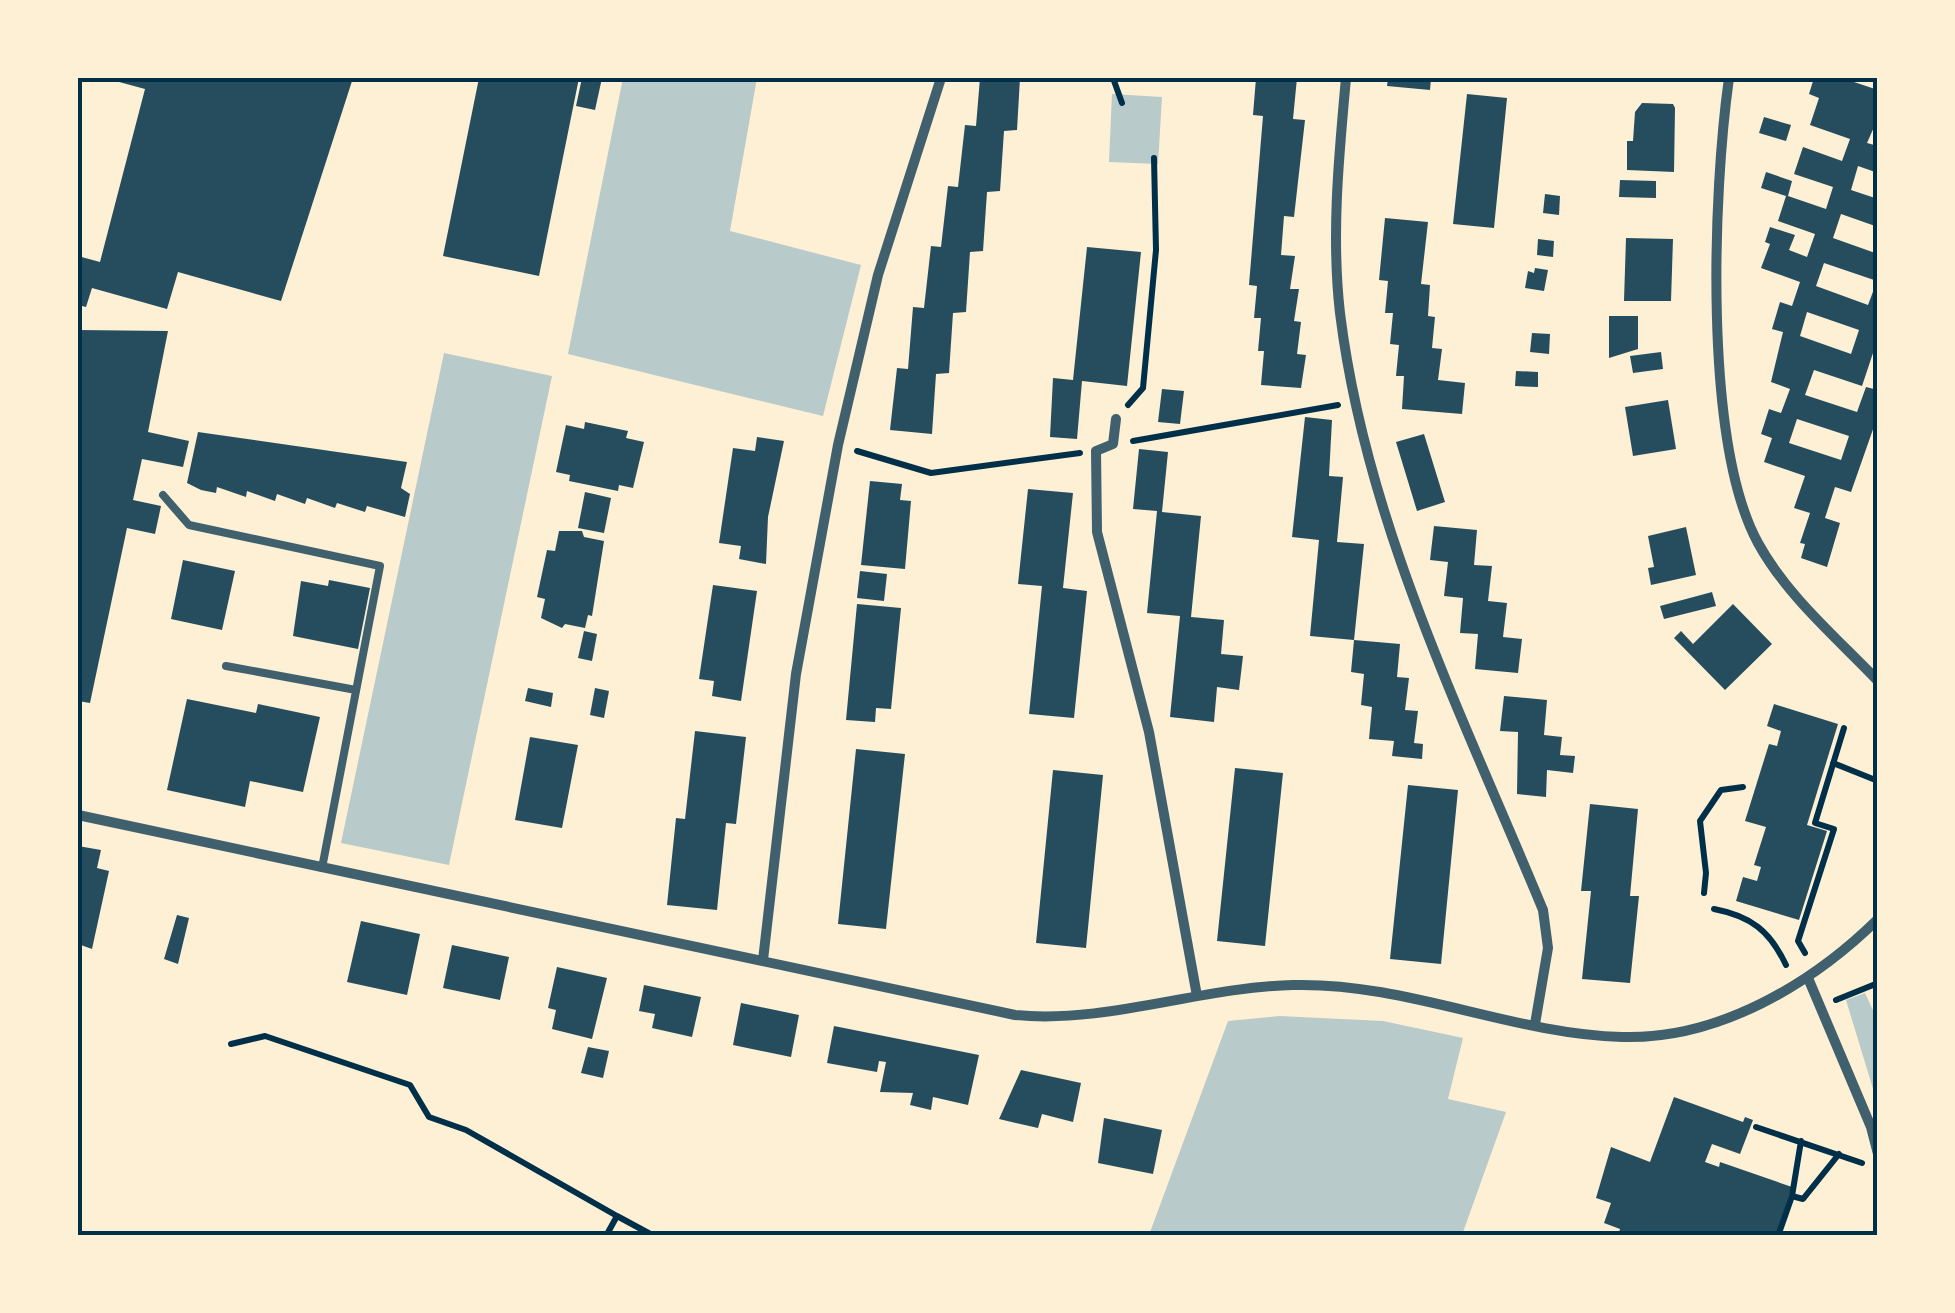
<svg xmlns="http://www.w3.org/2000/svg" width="1955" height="1313" font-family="'Public Sans',sans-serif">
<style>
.green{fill:#b9caca}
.building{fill:#264d5e;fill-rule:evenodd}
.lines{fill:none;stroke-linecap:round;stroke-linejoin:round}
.path{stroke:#003049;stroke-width:6}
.service{stroke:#3f606c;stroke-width:8}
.minor{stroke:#3f606c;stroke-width:10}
.neatline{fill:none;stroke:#003049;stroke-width:4}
</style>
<rect width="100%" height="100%" fill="#fdf0d5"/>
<path class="green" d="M 623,78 L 757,78 L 730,231 L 861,265 L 823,416 L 568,354 Z
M 1112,94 L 1162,97 L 1158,164 L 1109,162 Z
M 444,353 L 552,376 L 449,865 L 341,843 Z
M 1865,993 L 1877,1019 L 1877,1102 L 1846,1000 Z
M 1279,1016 L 1383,1021 L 1463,1038 L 1448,1099 L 1506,1112 L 1462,1235 L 1149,1235 L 1228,1021 Z"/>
<path class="building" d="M 479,78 L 579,78 L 539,276 L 443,256 Z
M 582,78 L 602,78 L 595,110 L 576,106 Z
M 980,78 L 1020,78 L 1017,130 L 1004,131 L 1000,191 L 987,192 L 983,251 L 970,252 L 966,312 L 953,313 L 949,373 L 936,374 L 932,434 L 890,430 L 897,368 L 908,369 L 913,307 L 924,308 L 931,246 L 941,247 L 948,186 L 958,187 L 965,125 L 976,126 Z
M 1256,78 L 1297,78 L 1293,119 L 1305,120 L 1294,217 L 1284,216 L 1281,255 L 1295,256 L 1290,289 L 1299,289 L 1294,321 L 1301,322 L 1297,354 L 1306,355 L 1301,388 L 1261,385 L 1264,351 L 1258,351 L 1261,318 L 1254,318 L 1257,286 L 1249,285 L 1263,116 L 1253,115 Z
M 1388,78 L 1431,78 L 1430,90 L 1387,86 Z
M 1814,78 L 1842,78 L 1878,90 L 1878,118 L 1867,143 L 1878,146 L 1878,173 L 1858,166 L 1851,190 L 1878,199 L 1878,227 L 1841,214 L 1833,238 L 1878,254 L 1878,338 L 1862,386 L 1814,370 L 1805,395 L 1857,412 L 1866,387 L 1878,390 L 1878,415 L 1851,492 L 1835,487 L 1825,518 L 1840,523 L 1827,567 L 1801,558 L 1805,544 L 1800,543 L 1810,513 L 1794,508 L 1805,476 L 1764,462 L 1772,438 L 1761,434 L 1769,409 L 1781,413 L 1790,389 L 1771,382 L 1783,332 L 1772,329 L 1780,302 L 1792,306 L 1800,282 L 1761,268 L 1770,244 L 1765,242 L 1770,227 L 1795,235 L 1789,250 L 1807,257 L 1815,234 L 1778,221 L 1786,196 L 1761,188 L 1766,172 L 1792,181 L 1788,196 L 1826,209 L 1833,187 L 1794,174 L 1803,147 L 1842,161 L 1850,139 L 1810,125 L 1819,98 L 1809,94 ZM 1824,263 L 1877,281 L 1868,305 L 1816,286 ZM 1807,312 L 1859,330 L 1851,354 L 1800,336 ZM 1797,419 L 1849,436 L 1841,460 L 1789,443 Z
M 108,79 L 353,78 L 281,301 L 178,272 L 167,309 L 92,288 L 86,307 L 78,305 L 78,256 L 100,262 L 145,89 Z
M 1467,94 L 1507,98 L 1494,228 L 1453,224 Z
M 1642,103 L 1673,104 L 1675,108 L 1674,172 L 1627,170 L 1627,141 L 1633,141 L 1635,112 Z
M 1764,117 L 1791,125 L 1786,141 L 1759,133 Z
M 1620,180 L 1656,181 L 1656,198 L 1619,197 Z
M 1545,194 L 1560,196 L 1559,215 L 1543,213 Z
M 1385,218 L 1428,222 L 1421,284 L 1430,285 L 1428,316 L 1435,317 L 1432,348 L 1442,349 L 1438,380 L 1465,383 L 1462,414 L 1402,409 L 1404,376 L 1396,376 L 1399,345 L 1390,344 L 1393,313 L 1385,313 L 1388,281 L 1379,280 Z
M 1626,238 L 1673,239 L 1671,301 L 1624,301 Z
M 1538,239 L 1554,241 L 1553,257 L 1537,255 Z
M 1087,247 L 1141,252 L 1127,386 L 1082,381 L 1077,439 L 1050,437 L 1053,378 L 1073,380 Z
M 1535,268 L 1548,270 L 1544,291 L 1525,288 L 1528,271 L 1534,273 Z
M 1609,316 L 1638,316 L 1638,349 L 1609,358 Z
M 78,330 L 168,331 L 148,432 L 189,441 L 183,467 L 142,459 L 133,500 L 161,506 L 155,534 L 127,528 L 90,703 L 78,701 Z
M 1532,333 L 1550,334 L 1549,354 L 1530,352 Z
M 1661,352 L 1663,369 L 1633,373 L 1630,356 Z
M 1516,371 L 1538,372 L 1538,387 L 1515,386 Z
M 1162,389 L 1184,391 L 1180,424 L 1158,422 Z
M 1668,400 L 1676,449 L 1633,456 L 1625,407 Z
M 1305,417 L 1332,420 L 1329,476 L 1343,477 L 1337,542 L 1364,544 L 1354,640 L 1400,644 L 1397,677 L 1409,678 L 1405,710 L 1418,711 L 1414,743 L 1423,744 L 1422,759 L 1392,756 L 1394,741 L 1369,739 L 1372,707 L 1361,705 L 1364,674 L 1351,672 L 1354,640 L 1310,636 L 1319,540 L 1292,537 Z
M 585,422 L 628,431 L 626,438 L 644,442 L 633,488 L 619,485 L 618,491 L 569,481 L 570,475 L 556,472 L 566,425 L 584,429 Z
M 198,432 L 407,462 L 401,488 L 410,494 L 405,517 L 367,506 L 365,512 L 337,503 L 335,508 L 307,498 L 305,504 L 277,494 L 275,501 L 247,491 L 246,497 L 217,487 L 216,493 L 201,490 L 187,483 Z
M 1424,434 L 1445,502 L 1417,511 L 1396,442 Z
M 757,437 L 784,441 L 768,517 L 766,564 L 739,559 L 741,546 L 719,543 L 733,448 L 755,451 Z
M 1139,449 L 1168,452 L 1162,512 L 1201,516 L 1191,617 L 1224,620 L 1221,654 L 1243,656 L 1239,690 L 1217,687 L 1214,722 L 1170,717 L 1180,616 L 1147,613 L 1157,511 L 1133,509 Z
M 870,481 L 902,484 L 900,500 L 911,501 L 905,569 L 861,565 Z
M 1028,489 L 1073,493 L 1063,588 L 1087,591 L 1074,718 L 1029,714 L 1042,586 L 1018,584 Z
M 585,492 L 611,498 L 604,533 L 578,528 Z
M 1434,526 L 1477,530 L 1474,565 L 1492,566 L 1488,601 L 1507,603 L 1503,637 L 1522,639 L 1518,673 L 1475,669 L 1478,634 L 1460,633 L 1463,598 L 1444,596 L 1448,562 L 1430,560 Z
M 1686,527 L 1696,575 L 1651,585 L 1648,568 L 1654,567 L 1648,536 Z
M 559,531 L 582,531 L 584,537 L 604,541 L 592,616 L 588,615 L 585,628 L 565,624 L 562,628 L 541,618 L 545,599 L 537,597 L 547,550 L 555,551 Z
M 183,560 L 235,571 L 222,630 L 171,619 Z
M 860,571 L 887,574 L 884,601 L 857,598 Z
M 329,580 L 370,588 L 358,649 L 293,636 L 301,581 L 328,586 Z
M 713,585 L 757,591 L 741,701 L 712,696 L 714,681 L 699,679 Z
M 1712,592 L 1716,606 L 1664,619 L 1660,606 Z
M 857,604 L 901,608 L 891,709 L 876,708 L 875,722 L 846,720 Z
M 1733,604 L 1772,644 L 1725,690 L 1674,638 L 1681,631 L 1693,644 Z
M 584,631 L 597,634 L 592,661 L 578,658 Z
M 528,688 L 553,693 L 551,707 L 525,701 Z
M 595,688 L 609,691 L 604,718 L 590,715 Z
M 1504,696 L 1547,700 L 1544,735 L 1562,737 L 1560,755 L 1575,756 L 1573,773 L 1547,770 L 1546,797 L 1517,794 L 1518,732 L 1500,731 Z
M 187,699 L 256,713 L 258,704 L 320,717 L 303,792 L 250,781 L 245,807 L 167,790 Z
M 1774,704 L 1838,724 L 1807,825 L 1827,831 L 1799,920 L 1736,901 L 1743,877 L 1757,881 L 1761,867 L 1754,865 L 1766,827 L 1745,821 L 1769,744 L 1777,746 L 1781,731 L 1767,726 Z
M 695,731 L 746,737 L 736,824 L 726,823 L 717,910 L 667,905 L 676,818 L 685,819 Z
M 530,737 L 578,745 L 562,828 L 515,820 Z
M 856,749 L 905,754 L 886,929 L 838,924 Z
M 1235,768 L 1283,773 L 1265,946 L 1217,941 Z
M 1053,770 L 1103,775 L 1086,948 L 1036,943 Z
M 1408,785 L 1458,790 L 1441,964 L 1390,959 Z
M 1590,804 L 1638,809 L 1630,896 L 1639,896 L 1630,983 L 1582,979 L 1591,891 L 1581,891 Z
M 78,846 L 101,850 L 97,868 L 109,871 L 92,949 L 78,944 Z
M 177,915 L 189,918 L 178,964 L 164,959 Z
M 361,921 L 420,934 L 407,995 L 347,982 Z
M 452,945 L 509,957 L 500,1000 L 443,988 Z
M 557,967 L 607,978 L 592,1039 L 552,1029 L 556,1010 L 548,1008 Z
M 644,985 L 701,997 L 692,1037 L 652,1028 L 655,1014 L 639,1011 Z
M 741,1003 L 799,1015 L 791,1057 L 733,1045 Z
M 834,1026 L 979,1055 L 968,1105 L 933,1097 L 931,1110 L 910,1105 L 913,1093 L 880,1092 L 886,1062 L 879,1061 L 877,1072 L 827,1063 Z
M 588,1047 L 609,1051 L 603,1078 L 581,1073 Z
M 1021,1070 L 1081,1083 L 1073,1122 L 1042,1114 L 1038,1128 L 999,1119 Z
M 1674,1097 L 1743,1122 L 1745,1117 L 1753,1120 L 1740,1154 L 1712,1144 L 1705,1162 L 1719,1167 L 1720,1162 L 1792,1187 L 1776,1236 L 1618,1236 L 1620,1229 L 1604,1223 L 1611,1203 L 1596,1198 L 1611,1147 L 1650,1162 Z
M 1104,1118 L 1162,1130 L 1153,1174 L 1098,1163 Z"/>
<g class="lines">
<path class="path" d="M 1113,78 L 1122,103
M 1128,405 L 1143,388 L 1156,250 L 1154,158
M 1133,441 L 1338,405
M 857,451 L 931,473 L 1080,453
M 1833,763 L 1878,781
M 1704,893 L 1706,873 L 1700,821 L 1721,790 L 1743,787
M 1714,909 C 1751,916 1770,931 1786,965
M 1805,953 L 1798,941 L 1834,829 L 1815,823 L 1844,728
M 1836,1000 L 1878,983
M 231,1044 L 265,1036 L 410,1085 L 429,1117 L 466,1130 L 617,1216 L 606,1236
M 1756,1127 L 1862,1163
M 1792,1196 L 1803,1199 L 1839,1154
M 617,1216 L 654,1236
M 1778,1236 L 1792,1196 L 1801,1141"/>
<path class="service" d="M 163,495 L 189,525 L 380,566 L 322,868
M 226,666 L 356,690"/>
<path class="minor" d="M 1346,78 C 1339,155 1331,235 1340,313 C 1366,524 1463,716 1543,910 L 1548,948 L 1535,1024
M 1729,78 C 1713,192 1703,442 1758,543 C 1787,596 1837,638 1878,681
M 1116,419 L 1113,444 L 1096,451 L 1097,532 L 1149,732 L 1197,996
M 78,815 L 1015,1015 C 1108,1024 1200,987 1293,985 C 1406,982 1511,1034 1622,1037 C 1718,1040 1812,984 1878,919
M 763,960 L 796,674 L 838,445 L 878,275 L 941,78
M 1808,978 L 1871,1127 L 1878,1154"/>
</g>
<rect width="1955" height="1313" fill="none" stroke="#fdf0d5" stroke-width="160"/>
<rect x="80" y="80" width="1795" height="1153" class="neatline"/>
</svg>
